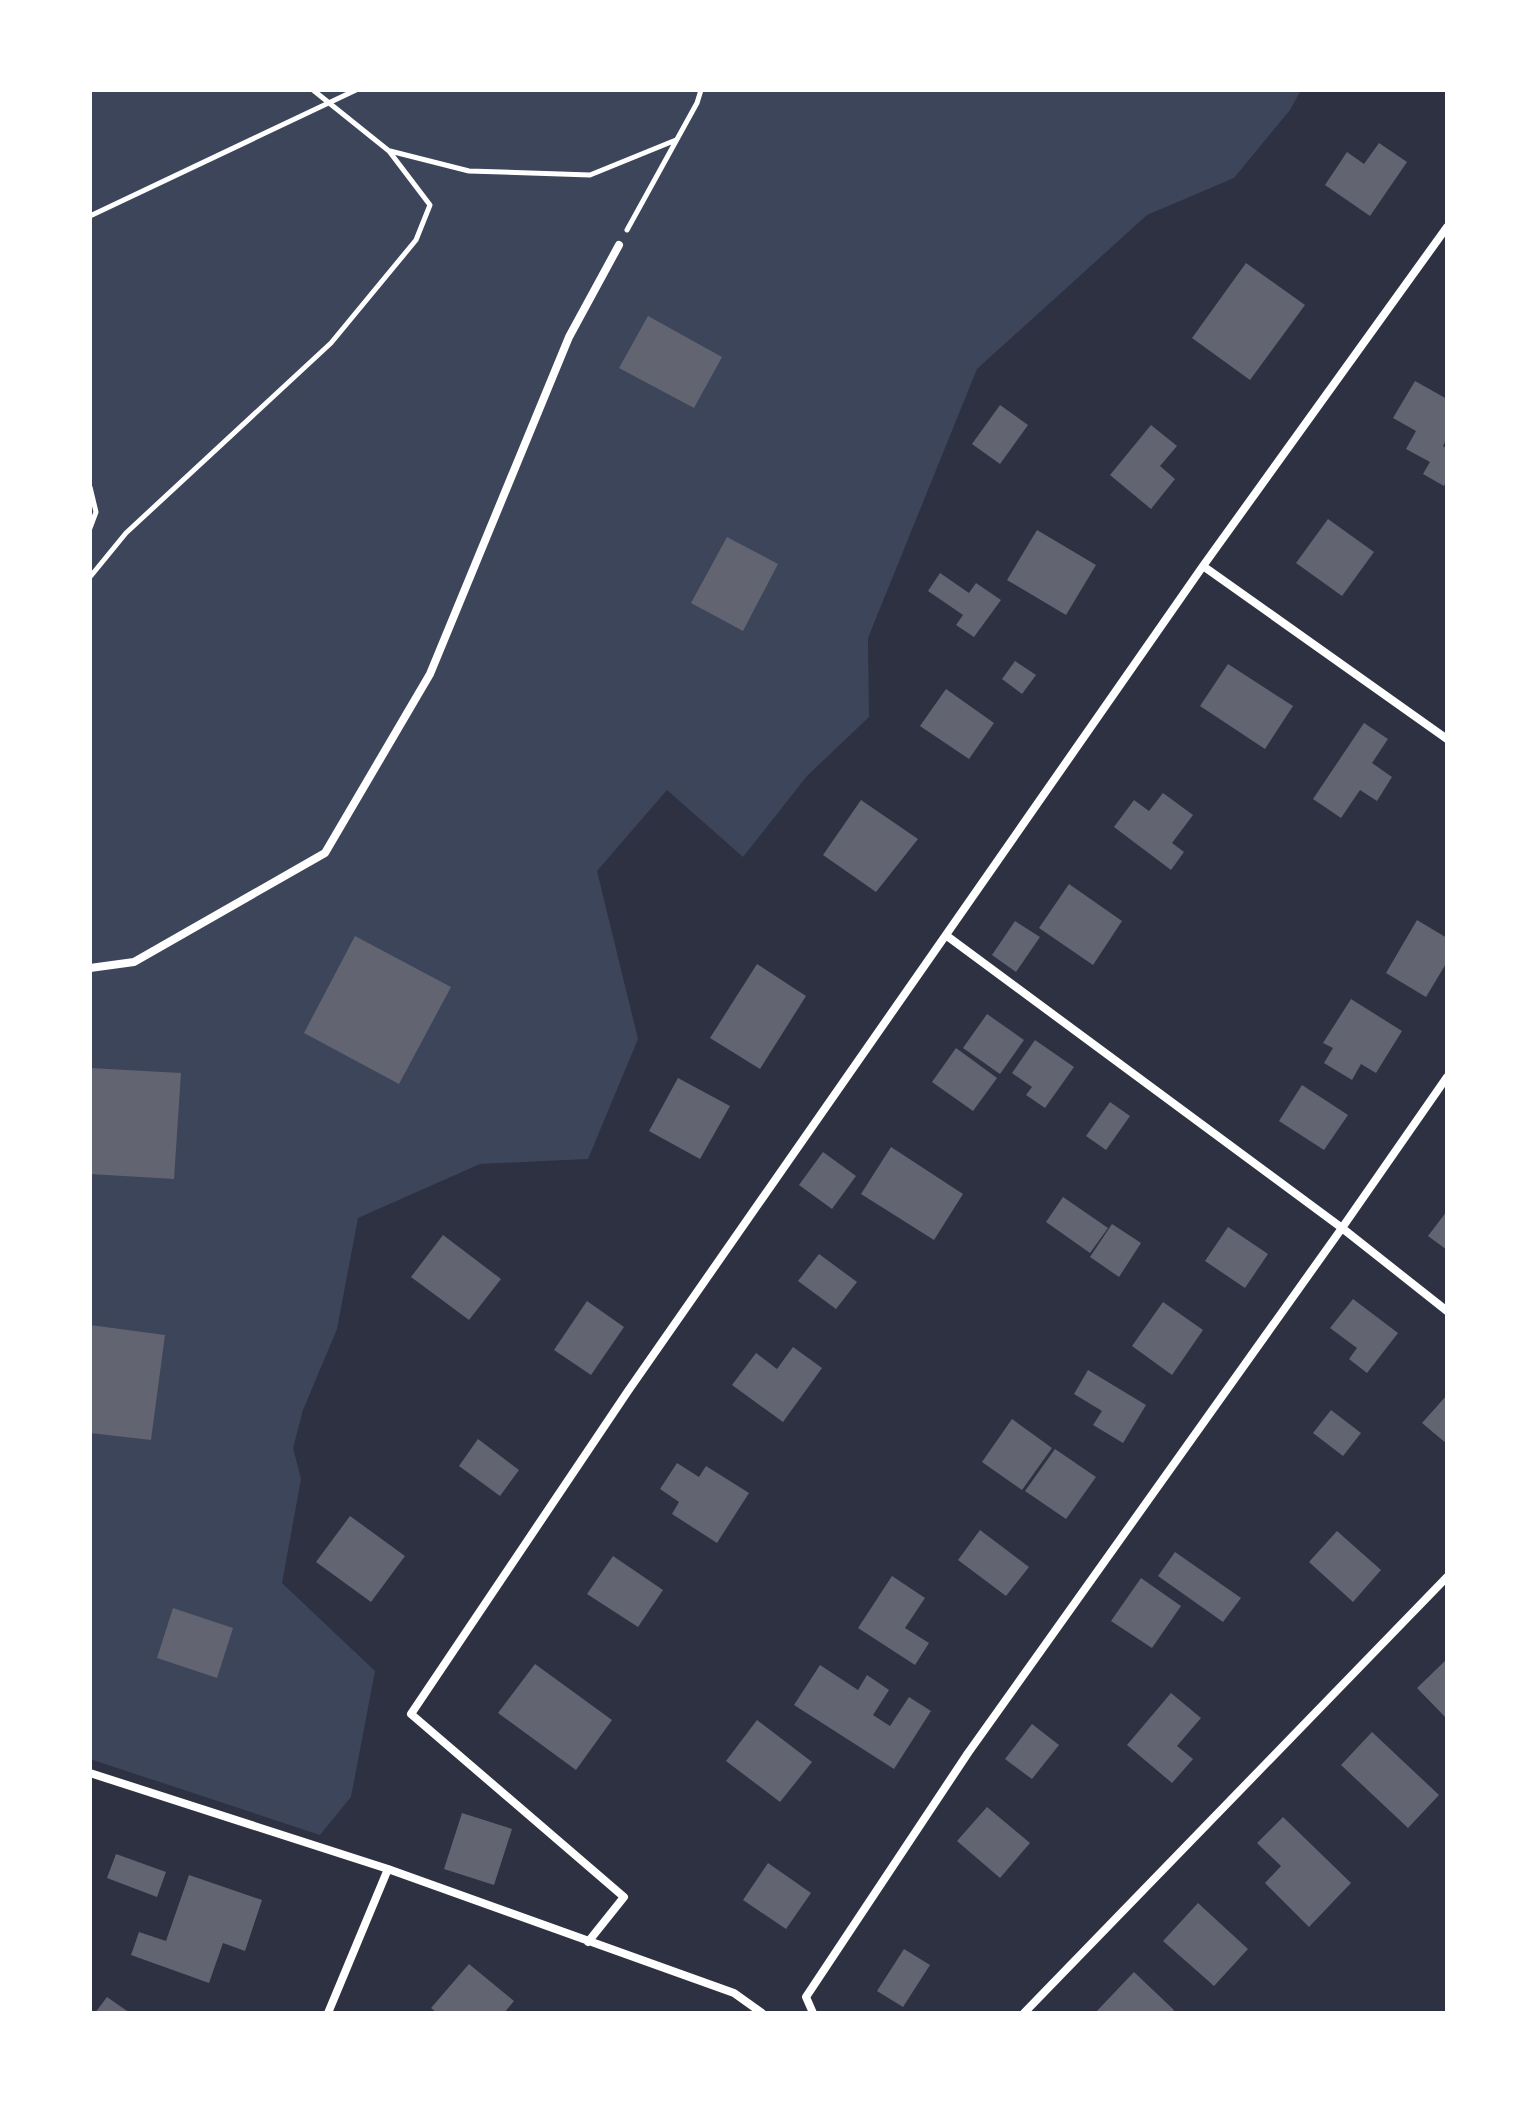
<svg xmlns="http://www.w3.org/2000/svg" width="1537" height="2103" font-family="'Source Sans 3',sans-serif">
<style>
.green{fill:#3c4559}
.building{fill:#626471}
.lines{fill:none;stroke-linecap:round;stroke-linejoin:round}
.path{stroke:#fff;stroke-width:5}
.minor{stroke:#fff;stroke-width:8}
</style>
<rect width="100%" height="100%" fill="#2d3142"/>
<path class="green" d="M 90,90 L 1301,90 L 1290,110 L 1234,178 L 1147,215 L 977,369 L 868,638 L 869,717 L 807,776 L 743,857 L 667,790 L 597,871 L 638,1039 L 588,1159 L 480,1164 L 358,1218 L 337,1329 L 303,1410 L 293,1448 L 301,1479 L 282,1583 L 375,1671 L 351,1797 L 320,1835 L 90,1759 Z"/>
<path class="building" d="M 1379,143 L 1407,162 L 1370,216 L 1325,185 L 1347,152 L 1364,164 Z
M 1246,263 L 1305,305 L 1250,380 L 1192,338 Z
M 648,316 L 722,357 L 694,408 L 619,368 Z
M 1415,381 L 1447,399 L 1447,438 L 1443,446 L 1447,449 L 1447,480 L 1444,486 L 1423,474 L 1430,462 L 1406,449 L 1416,431 L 1393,418 Z
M 1000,405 L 1028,425 L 1000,464 L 972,444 Z
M 1151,425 L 1177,446 L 1160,466 L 1175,479 L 1151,509 L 1110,475 Z
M 1328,519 L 1374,552 L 1342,596 L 1296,563 Z
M 1037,530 L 1096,565 L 1066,615 L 1007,580 Z
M 727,537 L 778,564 L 743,631 L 691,603 Z
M 940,573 L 969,593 L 976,583 L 1001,600 L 974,637 L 956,625 L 963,615 L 928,591 Z
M 1015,661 L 1036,675 L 1022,694 L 1002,679 Z
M 1228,664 L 1293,706 L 1265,749 L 1200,706 Z
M 946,689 L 994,723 L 969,759 L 920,726 Z
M 1364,723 L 1388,739 L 1372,763 L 1392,777 L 1377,801 L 1360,790 L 1341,818 L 1313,799 Z
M 1163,793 L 1193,815 L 1172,843 L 1184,852 L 1171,870 L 1114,827 L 1134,800 L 1149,811 Z
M 861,800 L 918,839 L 876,892 L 823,855 Z
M 1069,884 L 1122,921 L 1093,965 L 1039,928 Z
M 1417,920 L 1447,938 L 1447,962 L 1426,997 L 1386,973 Z
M 1015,921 L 1040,937 L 1016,972 L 992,955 Z
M 355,936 L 451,987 L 399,1084 L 304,1033 Z
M 757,964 L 806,996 L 760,1069 L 710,1038 Z
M 1351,999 L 1402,1031 L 1376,1073 L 1361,1064 L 1352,1080 L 1324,1063 L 1333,1048 L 1323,1043 Z
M 987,1014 L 1024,1040 L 1000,1074 L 963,1048 Z
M 1035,1040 L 1074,1067 L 1045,1108 L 1026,1095 L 1032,1087 L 1012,1073 Z
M 956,1048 L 997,1078 L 973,1111 L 932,1082 Z
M 90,1068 L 181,1073 L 174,1179 L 90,1174 Z
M 678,1078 L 730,1106 L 700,1159 L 649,1131 Z
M 1302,1085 L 1348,1115 L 1324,1150 L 1279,1121 Z
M 1110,1102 L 1130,1116 L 1106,1150 L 1086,1136 Z
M 891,1147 L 963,1194 L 934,1240 L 861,1194 Z
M 823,1152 L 856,1176 L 832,1209 L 799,1185 Z
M 1063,1197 L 1108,1228 L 1090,1253 L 1046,1222 Z
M 1447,1211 L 1447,1250 L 1428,1236 Z
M 1112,1224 L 1141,1243 L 1119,1277 L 1090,1257 Z
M 1228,1227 L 1268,1254 L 1245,1288 L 1205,1261 Z
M 443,1235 L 501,1279 L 469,1320 L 411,1277 Z
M 819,1254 L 857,1282 L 836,1309 L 798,1281 Z
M 1353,1299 L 1398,1333 L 1367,1373 L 1349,1359 L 1357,1348 L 1330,1328 Z
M 587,1301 L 624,1327 L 591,1375 L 554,1350 Z
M 1163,1302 L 1203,1330 L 1172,1375 L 1132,1346 Z
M 90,1325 L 165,1335 L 151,1440 L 90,1433 Z
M 793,1347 L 822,1368 L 783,1422 L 732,1385 L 756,1353 L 777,1369 Z
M 1088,1370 L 1146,1405 L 1123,1443 L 1093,1425 L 1102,1411 L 1074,1394 Z
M 1447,1395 L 1447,1444 L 1422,1423 Z
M 1331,1410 L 1361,1433 L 1343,1456 L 1313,1433 Z
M 1012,1419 L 1052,1448 L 1022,1490 L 982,1462 Z
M 478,1439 L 519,1470 L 500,1496 L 459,1466 Z
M 1055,1449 L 1096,1477 L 1066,1519 L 1025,1491 Z
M 677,1463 L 699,1477 L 706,1466 L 749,1493 L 717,1543 L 672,1514 L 679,1502 L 660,1489 Z
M 350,1516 L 405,1556 L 371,1602 L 316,1562 Z
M 980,1530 L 1029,1567 L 1006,1596 L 958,1560 Z
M 1337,1531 L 1381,1570 L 1353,1602 L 1309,1562 Z
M 1175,1552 L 1241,1598 L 1223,1622 L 1158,1576 Z
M 613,1556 L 663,1590 L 638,1627 L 587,1594 Z
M 892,1576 L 925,1598 L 905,1628 L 929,1643 L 915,1665 L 858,1628 Z
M 1141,1578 L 1181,1606 L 1152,1648 L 1111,1621 Z
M 173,1608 L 233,1628 L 217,1678 L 157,1658 Z
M 1447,1659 L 1447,1719 L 1417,1688 Z
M 535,1664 L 612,1720 L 576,1770 L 498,1713 Z
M 820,1665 L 858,1690 L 867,1675 L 889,1690 L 873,1715 L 890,1726 L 909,1697 L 931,1711 L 894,1769 L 794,1705 Z
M 1171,1693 L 1201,1718 L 1177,1746 L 1193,1759 L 1172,1783 L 1127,1745 Z
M 757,1720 L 812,1762 L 780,1802 L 726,1761 Z
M 1032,1724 L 1059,1745 L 1032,1779 L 1005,1759 Z
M 1372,1732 L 1439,1795 L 1408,1828 L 1341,1765 Z
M 987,1807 L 1030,1843 L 1000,1878 L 957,1841 Z
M 462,1813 L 512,1829 L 494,1885 L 444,1869 Z
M 1283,1817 L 1351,1883 L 1309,1927 L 1265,1883 L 1281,1866 L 1257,1843 Z
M 116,1854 L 166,1872 L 157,1897 L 107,1878 Z
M 768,1863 L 811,1893 L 786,1929 L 743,1900 Z
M 189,1875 L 262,1900 L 245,1951 L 223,1943 L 209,1983 L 131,1955 L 139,1932 L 166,1941 Z
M 1198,1903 L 1248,1949 L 1214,1986 L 1163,1941 Z
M 904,1949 L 930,1965 L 903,2007 L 877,1991 Z
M 469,1964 L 514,2001 L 504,2013 L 437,2013 L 431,2008 Z
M 1134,1972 L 1174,2010 L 1171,2013 L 1095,2013 Z
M 107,1997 L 130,2013 L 95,2013 Z"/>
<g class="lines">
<path class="path" d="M 390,151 L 469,171 L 590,175 L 676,140
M 90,216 L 356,90
M 627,230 L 697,103 L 701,90
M 90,487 L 96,512 L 90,528
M 90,577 L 126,533 L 331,343 L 416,240 L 430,205 L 389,151 L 313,90"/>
<path class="minor" d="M 1203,566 L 1447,739
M 947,936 L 1342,1228 L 1447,1311
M 90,968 L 134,962 L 325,853 L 430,674 L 569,337 L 619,245
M 90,1773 L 388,1869 L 734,1993 L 762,2013
M 588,1942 L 624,1897 L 411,1714 L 628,1391 L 1203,566 L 1447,227
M 328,2013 L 388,1869
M 813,2013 L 806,1997 L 968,1753 L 1342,1228 L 1447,1077
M 1024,2013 L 1447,1577"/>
</g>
<rect width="1537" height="2103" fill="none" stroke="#ffffff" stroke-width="184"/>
</svg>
